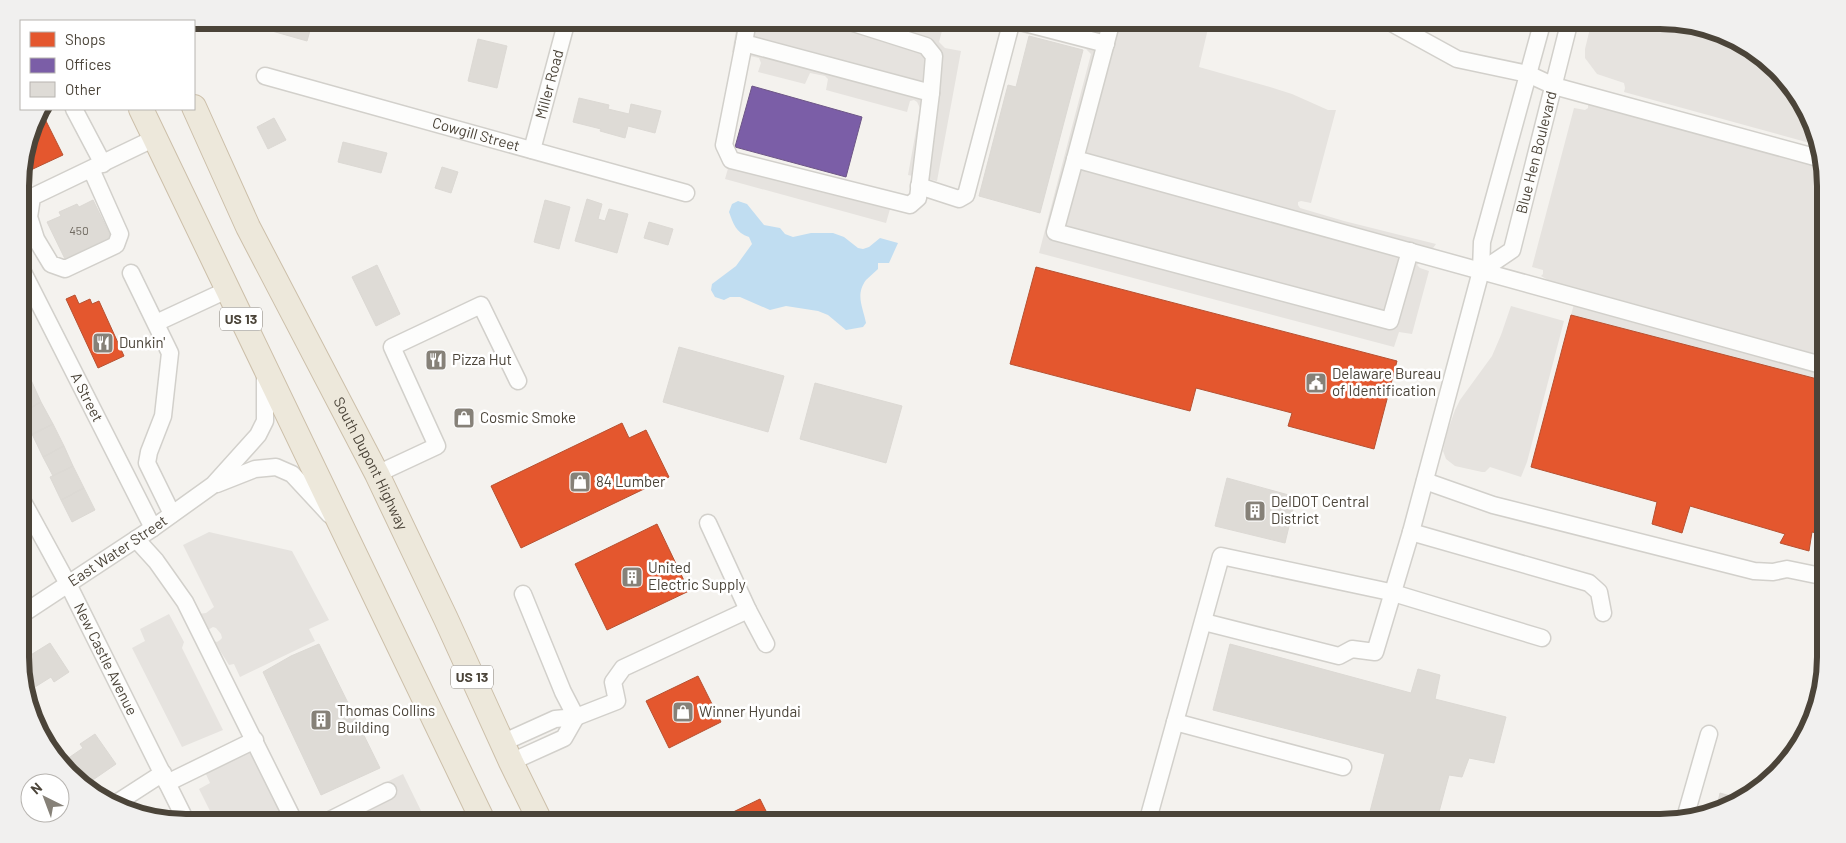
<svg xmlns="http://www.w3.org/2000/svg" width="1846" height="843" font-family="Barlow,sans-serif">
<style>
.parking{fill:#e6e3df}
.water{fill:#c0ddf1}
.shops{fill:#e4572e;stroke:#b65131}
.offices{fill:#7b5ea7;stroke:#6d5686}
.building{fill:#dedbd6;stroke:#dcd9d4}
.lines{fill:none;stroke-linecap:round;stroke-linejoin:round}
.minor-casing{stroke:#d2d0cb;stroke-width:19}
.highway-casing{stroke:#ccbfa9;stroke-width:26}
.minor{stroke:#fdfdfc;stroke-width:16}
.highway{stroke:#ede8db;stroke-width:24}
.labels{text-anchor:middle;stroke-width:5;stroke-linejoin:round;paint-order:stroke}
.number-label{font-size:12px;fill:#706a61}
.shield{fill:#fff;stroke:#817c74;stroke-width:1}
.shield-label{font-size:14px;font-weight:bold;fill:#4b4439}
.street-label{font-size:15px;fill:#4b4439;stroke:#fff}
.poi-label{font-size:15px;fill:#4b4439;stroke:#fff;text-anchor:start}
.rim{fill:none;stroke:#4b4439;stroke-width:6}
</style>
<rect width="100%" height="100%" fill="#f4f2ee"/>
<path class="parking" d="M 738,20 L 916,20 L 943,27 L 939,42 L 945,48 L 961,51 L 937,181 L 908,175 L 920,108 L 917,102 L 914,100 L 910,101 L 907,112 L 826,90 L 828,79 L 825,76 L 810,73 L 805,84 L 758,72 L 761,63 L 759,58 L 732,52 Z
M 1002,20 L 1210,20 L 1199,67 L 1270,87 L 1292,94 L 1328,110 L 1336,110 L 1311,203 L 1301,201 L 1298,202 L 1298,205 L 1300,208 L 1344,221 L 1436,244 L 1424,261 L 1421,261 L 1417,265 L 1420,268 L 1429,271 L 1412,334 L 1399,332 L 1394,347 L 1039,253 L 1091,54 L 1086,49 L 1001,27 Z
M 1592,20 L 1660,20 L 1724,33 L 1792,85 L 1817,145 L 1624,92 L 1625,88 L 1624,83 L 1597,74 L 1585,58 L 1585,49 Z
M 1588,104 L 1825,166 L 1825,381 L 1571,315 L 1577,293 L 1553,283 L 1541,276 L 1543,274 L 1543,270 L 1532,267 L 1574,108 L 1585,110 L 1588,108 Z
M 729,165 L 890,209 L 886,223 L 725,179 Z
M 1511,306 L 1564,321 L 1527,462 L 1521,477 L 1490,467 L 1485,472 L 1482,472 L 1455,466 L 1446,459 L 1443,451 L 1447,433 L 1455,410 L 1460,400 L 1492,356 L 1501,335 Z
M 209,532 L 292,551 L 329,620 L 309,629 L 315,641 L 240,677 L 234,664 L 229,665 L 214,641 L 217,642 L 220,640 L 222,638 L 221,634 L 216,628 L 213,627 L 208,630 L 198,614 L 206,613 L 214,607 L 183,545 Z
M 169,614 L 184,642 L 182,648 L 223,730 L 182,747 L 132,648 L 145,641 L 140,629 Z
M 265,742 L 305,822 L 403,774 L 427,823 L 216,823 L 199,789 L 210,783 L 205,772 Z"/>
<path class="water" d="M 738,201 L 747,204 L 764,225 L 780,228 L 785,234 L 793,237 L 811,233 L 833,233 L 844,237 L 858,248 L 863,249 L 869,247 L 880,238 L 898,243 L 889,263 L 878,263 L 878,269 C 874,273 870,276 866,280 C 855,295 863,307 866,323 L 863,327 L 846,330 L 828,315 L 818,311 L 786,306 L 770,310 L 740,297 L 730,297 L 724,300 L 715,297 L 711,290 L 712,284 L 736,266 L 752,244 L 749,237 C 736,233 733,223 729,212 L 732,204 Z"/>
<path class="shops" d="M 40,109 L 63,155 L 20,175 L 37,113 Z
M 1036,267 L 1397,361 L 1374,449 L 1288,426 L 1292,413 L 1196,388 L 1190,411 L 1010,364 Z
M 75,295 L 79,304 L 90,299 L 92,304 L 99,301 L 124,356 L 98,368 L 66,299 Z
M 1571,315 L 1825,381 L 1826,535 L 1812,532 L 1809,551 L 1780,543 L 1785,534 L 1690,506 L 1682,533 L 1652,524 L 1657,502 L 1531,467 Z
M 622,423 L 629,438 L 646,430 L 669,477 L 521,548 L 491,486 Z
M 657,524 L 689,591 L 607,630 L 575,564 Z
M 698,676 L 721,722 L 669,748 L 646,701 Z
M 760,799 L 772,823 L 723,823 L 729,814 Z"/>
<path class="offices" d="M 752,86 L 862,117 L 846,177 L 735,147 Z"/>
<path class="building" d="M 268,20 L 313,20 L 307,41 L 265,29 Z
M 1029,36 L 1083,50 L 1040,213 L 979,196 L 1008,85 L 1016,87 Z
M 478,39 L 507,46 L 497,88 L 468,81 Z
M 579,98 L 609,105 L 608,109 L 629,114 L 631,104 L 661,111 L 655,133 L 628,126 L 625,138 L 600,131 L 601,129 L 573,122 Z
M 274,118 L 286,140 L 268,149 L 257,127 Z
M 343,142 L 387,153 L 381,173 L 338,162 Z
M 442,167 L 458,172 L 451,193 L 435,188 Z
M 587,199 L 602,204 L 598,219 L 605,221 L 609,209 L 628,214 L 617,253 L 575,241 Z
M 93,200 L 112,239 L 66,261 L 47,222 L 61,216 L 59,212 L 77,204 L 79,207 Z
M 545,200 L 570,207 L 559,249 L 534,242 Z
M 649,222 L 673,229 L 668,245 L 644,238 Z
M 377,265 L 400,314 L 376,326 L 352,277 Z
M 679,347 L 784,376 L 768,432 L 663,402 Z
M 31,380 L 41,402 L 21,413 L 21,385 Z
M 815,383 L 902,406 L 886,463 L 800,439 Z
M 41,402 L 53,424 L 30,436 L 21,418 L 21,413 Z
M 53,424 L 64,446 L 43,457 L 32,434 Z
M 64,446 L 73,466 L 53,476 L 43,457 Z
M 73,466 L 84,488 L 61,500 L 50,477 Z
M 1227,478 L 1296,497 L 1285,543 L 1215,526 Z
M 84,488 L 95,510 L 72,522 L 61,500 Z
M 50,643 L 69,672 L 54,682 L 51,677 L 27,692 L 21,679 L 21,661 Z
M 319,644 L 380,768 L 321,795 L 263,672 L 291,656 Z
M 1230,644 L 1411,693 L 1418,669 L 1440,675 L 1435,699 L 1506,717 L 1494,763 L 1469,758 L 1462,777 L 1449,775 L 1436,823 L 1367,823 L 1385,754 L 1213,710 Z
M 95,734 L 116,764 L 87,784 L 57,760 L 64,755 L 67,759 L 83,748 L 80,744 Z
M 1720,793 L 1741,799 L 1717,807 Z"/>
<g class="lines">
<g class="minor-casing">
<g id="minor">
<path d="M 748,20 L 744,43 L 931,93 L 934,56 L 926,46 L 844,20"/>
<path d="M 1013,20 L 1106,44"/>
<path d="M 1112,20 L 1075,159 L 1825,366"/>
<path d="M 1386,20 L 1457,59 L 1528,74 L 1554,86 L 1822,159"/>
<path d="M 1543,20 L 1482,242 L 1481,271 L 1411,532 L 1589,583 L 1599,592 L 1603,613"/>
<path d="M 744,43 L 724,145 L 731,160 L 910,205 L 918,198 L 931,93"/>
<path id="s1" d="M 265,76 L 686,193"/>
<path d="M 74,109 L 103,164"/>
<path id="s2" d="M 532,150 L 567,20"/>
<path d="M 1075,159 L 1055,232 L 1390,321 L 1410,251"/>
<path d="M 91,169 L 120,234 L 116,245 L 65,269 L 51,264 L 36,239 L 29,217 L 32,197 L 155,138"/>
<path d="M 919,186 L 959,199 L 966,195 L 1012,20"/>
<path id="s3" d="M 21,268 L 153,528"/>
<path id="s4" d="M 1481,271 L 1512,250 L 1570,20"/>
<path d="M 131,273 L 170,353 L 163,416 L 149,452 L 147,463 L 172,514"/>
<path d="M 156,323 L 227,290"/>
<path d="M 377,474 L 437,446 L 392,347 L 481,305 L 518,381"/>
<path d="M 1425,481 L 1493,505 L 1754,571 L 1773,572 L 1787,569 L 1826,577"/>
<path d="M 217,484 L 255,469 L 276,467 L 292,474 L 330,515"/>
<path id="s5" d="M 21,498 L 68,584 L 187,823"/>
<path d="M 708,523 L 748,610"/>
<path d="M 136,539 L 156,561 L 185,602 L 295,823"/>
<path d="M 523,594 L 563,692 L 576,717 L 617,701 L 613,682 L 623,668 L 748,610 L 766,644"/>
<path id="s6" d="M 21,615 L 153,528 L 213,485 L 258,435 L 265,421 L 265,373"/>
<path d="M 1204,622 L 1339,656 L 1352,649 L 1375,652 L 1411,532"/>
<path d="M 1175,722 L 1343,767"/>
<path d="M 502,743 L 555,719 L 576,717 L 564,738 L 511,762"/>
<path d="M 167,783 L 255,740"/>
<path d="M 115,804 L 163,773"/>
<path d="M 1685,818 L 1709,734"/>
<path d="M 324,823 L 388,791"/>
<path d="M 1147,823 L 1221,556 L 1390,592 L 1542,638"/>
</g>
</g>
<g class="highway-casing">
<g id="highway">
<path id="s7" d="M 194,107 L 248,227 L 377,474 L 446,619 L 511,762 L 541,823"/>
<path d="M 141,109 L 484,823"/>
</g>
</g>
<use href="#minor" class="minor"/>
<use href="#highway" class="highway"/>
</g>
<defs>
<g id="restaurant-square" transform="scale(1.125)"><rect x="-9" y="-9" width="18" height="18" rx="4" fill="#868178" stroke="#fff"/><path d="M-5-6h1v4h1v-4h1v4h1v-4h1v5L-1.5 .5V6h-2V.5L-5-1ZM5-6V6H3V1.5H1.5Q1.5-4 5-6Z" fill="#fff"/></g>
<g id="civic-square" transform="scale(1.125)"><rect x="-9" y="-9" width="18" height="18" rx="4" fill="#868178" stroke="#fff"/><path d="M-.6-6.5H3V-4.5H.6V-3L4-1V1h2V6H-6V1h2V-1L-.6-3ZM-1.2 2.5V6h2.4V2.5Z" fill="#fff"/></g>
<g id="shop-square" transform="scale(1.125)"><rect x="-9" y="-9" width="18" height="18" rx="4" fill="#868178" stroke="#fff"/><path d="M-5-2.5h2.3a2.7 3.5 0 0 1 5.4 0H5L5.5 6h-11ZM-1.5-2.5h3a1.5 2.3 0 0 0-3 0Z" fill="#fff"/></g>
<g id="building-square" transform="scale(1.125)"><rect x="-9" y="-9" width="18" height="18" rx="4" fill="#868178" stroke="#fff"/><path d="M-4-6H4V6H1V3H-1V6H-4ZM-2.5-4.3h1.7v1.8h-1.7ZM.8-4.3h1.7v1.8H.8ZM-2.5-1h1.7V.8h-1.7ZM.8-1h1.7V.8H.8Z" fill="#fff"/></g>
</defs>
<g fill-rule="evenodd">
<use href="#restaurant-square" x="103" y="343"/>
<use href="#restaurant-square" x="436" y="360"/>
<use href="#civic-square" x="1316" y="383"/>
<use href="#shop-square" x="464" y="418"/>
<use href="#shop-square" x="580" y="482"/>
<use href="#building-square" x="1255" y="511"/>
<use href="#building-square" x="632" y="577"/>
<use href="#shop-square" x="683" y="712"/>
<use href="#building-square" x="321" y="720"/>
</g>
<g class="labels">
<g class="number-label">
<text x="79" y="235">450</text>
</g>
<g class="shield">
<rect x="220" y="307.5" width="42" height="23" rx="4"/>
<rect x="451" y="665.5" width="42" height="23" rx="4"/>
</g>
<g class="shield-label">
<text x="241" y="324">US 13</text>
<text x="472" y="682">US 13</text>
</g>
<g class="street-label">
<text dy="5" stroke="none"><textPath href="#s2" startOffset="68">Miller Road</textPath></text>
<text dy="5" stroke="none"><textPath href="#s1" startOffset="219">Cowgill Street</textPath></text>
<text dy="5" stroke="none"><textPath href="#s4" startOffset="138">Blue Hen Boulevard</textPath></text>
<text dy="5" stroke="none"><textPath href="#s3" startOffset="145">A Street</textPath></text>
<text dy="5" stroke="none"><textPath href="#s7" startOffset="398">South Dupont Highway</textPath></text>
<text dy="5" stroke="none"><textPath href="#s6" startOffset="116">East Water Street</textPath></text>
<text dy="5" stroke="none"><textPath href="#s5" startOffset="182">New Castle Avenue</textPath></text>
</g>
<g class="poi-label">
<text x="119" y="348">Dunkin'</text>
<text x="452" y="365">Pizza Hut</text>
<text x="1332" y="379">Delaware Bureau<tspan x="1332" dy="17">of Identification</tspan></text>
<text x="480" y="423">Cosmic Smoke</text>
<text x="596" y="487">84 Lumber</text>
<text x="1271" y="507">DelDOT Central<tspan x="1271" dy="17">District</tspan></text>
<text x="648" y="573">United<tspan x="648" dy="17">Electric Supply</tspan></text>
<text x="337" y="716">Thomas Collins<tspan x="337" dy="17">Building</tspan></text>
<text x="699" y="717">Winner Hyundai</text>
</g>
</g>
<path d="M0 0H1846V843H0ZM186 29H1660A157 157 0 0 1 1817 186V657A157 157 0 0 1 1660 814H186A157 157 0 0 1 29 657V186A157 157 0 0 1 186 29Z" fill="#f1f0ef" fill-rule="evenodd"/>
<path class="rim" d="M186 29H1660A157 157 0 0 1 1817 186V657A157 157 0 0 1 1660 814H186A157 157 0 0 1 29 657V186A157 157 0 0 1 186 29Z"/>
<rect x="20" y="20" width="175" height="90" fill="#ffffff" stroke="#b7b4b0"/>
<rect x="30" y="32" width="25" height="15" fill="#e4572e" stroke="#b7b4b0"/>
<text x="65" y="45" font-size="15" fill="#4b4439">Shops</text>
<rect x="30" y="58" width="25" height="15" fill="#7b5ea7" stroke="#b7b4b0"/>
<text x="65" y="70" font-size="15" fill="#4b4439">Offices</text>
<rect x="30" y="82" width="25" height="15" fill="#dedbd6" stroke="#b7b4b0"/>
<text x="65" y="95" font-size="15" fill="#4b4439">Other</text>
<g transform="translate(45 798) rotate(318)"><circle r="24" fill="#ffffff" stroke="#b7b4b0"/>
<path d="M0-4L9 19L0 12L-9 19Z" fill="#868178"/>
<text y="-8" font-size="14" font-weight="bold" text-anchor="middle" fill="#4b4439">N</text>
</g>
</svg>
